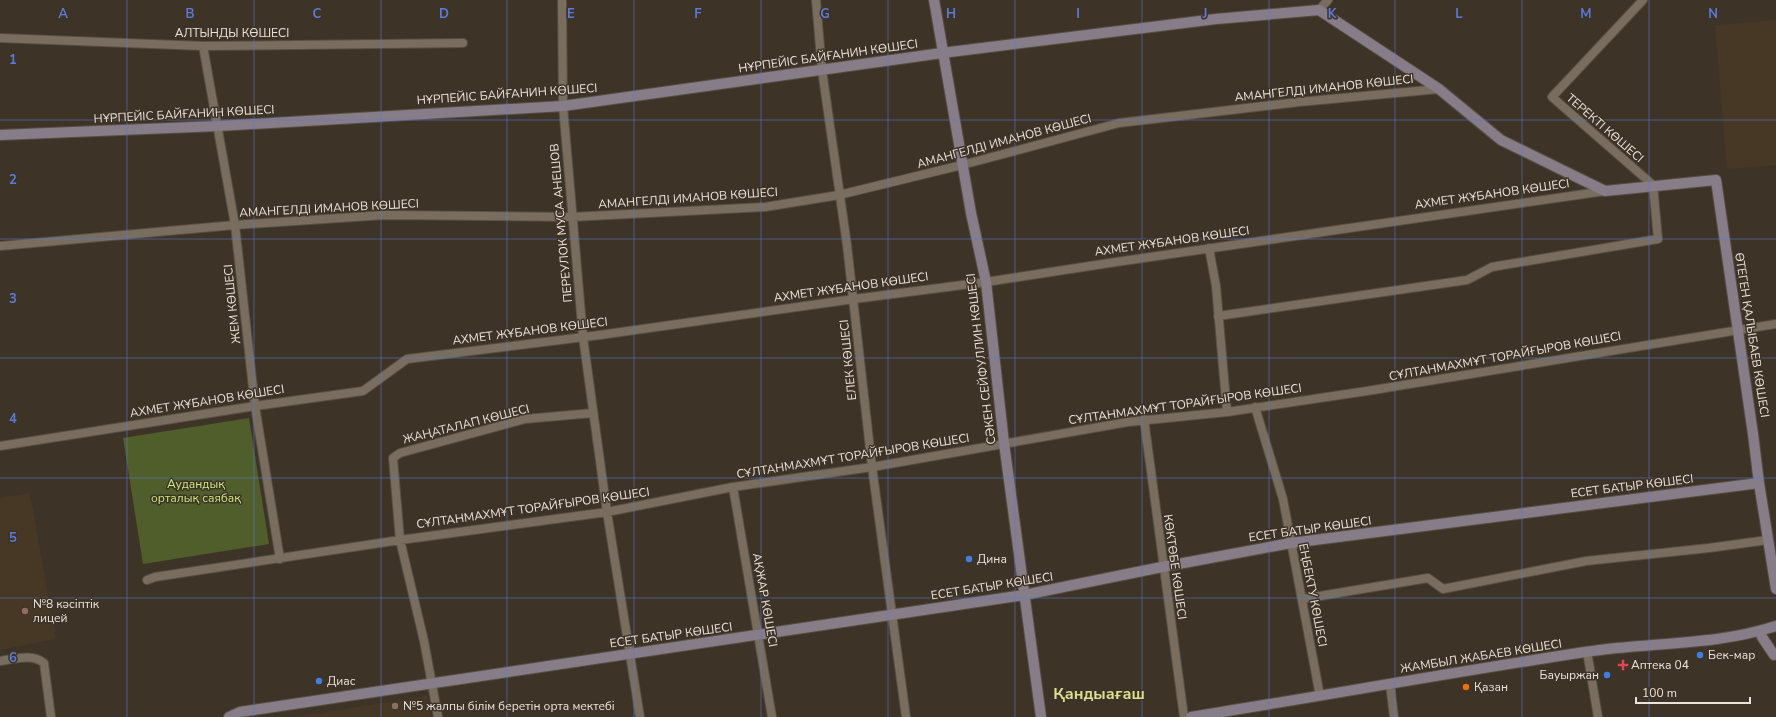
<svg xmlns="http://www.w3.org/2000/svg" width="1776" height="717" font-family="'Nunito Sans',sans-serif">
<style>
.built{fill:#473826}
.green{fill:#505e2b}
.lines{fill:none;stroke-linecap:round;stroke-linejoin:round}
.street-casing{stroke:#584f44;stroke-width:10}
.secondary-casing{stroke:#584f44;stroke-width:12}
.street{stroke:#796d5f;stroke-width:8}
.secondary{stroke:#877d88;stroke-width:10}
.grid{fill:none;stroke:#5a7bd9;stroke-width:1;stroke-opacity:0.55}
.shop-dot{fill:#3f7fe0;stroke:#3e3327;stroke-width:1.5}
.education-dot{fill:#8d6e63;stroke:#3e3327;stroke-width:1.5}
.health-dot{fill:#e0444e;stroke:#3e3327;stroke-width:1.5}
.food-dot{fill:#e8710a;stroke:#3e3327;stroke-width:1.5}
.labels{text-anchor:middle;stroke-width:3;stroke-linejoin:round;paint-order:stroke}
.street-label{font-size:12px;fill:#eae3db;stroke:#3e3327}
.park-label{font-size:12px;fill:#cbe97e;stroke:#3e3327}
.poi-label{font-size:12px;fill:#eae3db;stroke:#3e3327;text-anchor:start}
.district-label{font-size:16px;font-weight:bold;fill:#dedf91;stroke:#3e3327}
.grid-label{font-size:13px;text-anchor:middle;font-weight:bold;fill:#5a7bd9;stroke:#3e3327;stroke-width:3;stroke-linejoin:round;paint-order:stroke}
</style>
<rect width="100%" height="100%" fill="#3e3327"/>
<path class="built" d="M 1776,20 L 1776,165 L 1727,169 L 1715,25 Z
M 30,493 L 56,639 L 0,650 L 0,498 Z
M 427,696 L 431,717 L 294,717 Z"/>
<path class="green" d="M 249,418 L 269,544 L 143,564 L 123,438 Z"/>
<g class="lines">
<g class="street-casing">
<path id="street" d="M 562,0 L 563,106 L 583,337 L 607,512 L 640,717
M 816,0 L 822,70 L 847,245 L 872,467 L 906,717
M 1319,10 L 1328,0
M 0,38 L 203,46 L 463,43
M 203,46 L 235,225 L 255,406 L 280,559
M 0,246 L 235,225 L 385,215 L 572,217 L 765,207 L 839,195 L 962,165 L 1119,123 L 1299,102 L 1439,89
M 1209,248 L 1216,286 L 1227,412
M 1218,316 L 1467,280 L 1492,267 L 1658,239 L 1653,185 L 1552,97 L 1643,0
M 1255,407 L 1283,499 L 1320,696
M 1144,419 L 1184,717
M 0,446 L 255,406 L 363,391 L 407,359 L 600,335 L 854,299 L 986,282 L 1116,262 L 1605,191
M 733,487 L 772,717
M 147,580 L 155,577 L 400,540 L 607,512 L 733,487 L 872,467 L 1128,422 L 1227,412 L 1367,391 L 1776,324
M 1302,599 L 1428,578 L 1443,589 L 1586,561 L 1709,548 L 1768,540
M 1587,651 L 1598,717
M 0,661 C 15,659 32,653 44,663 L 51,717
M 1390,684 L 1394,717
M 438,717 L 424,641 L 400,540 L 393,458 L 400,453 L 525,419 L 593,413"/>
</g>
<g class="secondary-casing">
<path id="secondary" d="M 934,0 L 971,213 L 986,282 L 1004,443 L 1041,717
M 0,135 L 218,126 L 563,106 L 942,53 L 1216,19 L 1319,10 L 1439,89 L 1501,140 L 1605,191 L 1716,180 L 1753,434 L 1759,483 L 1776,589
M 1761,631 L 1762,637 L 1774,655
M 229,717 L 240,712 L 1024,595 L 1162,567 L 1291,543 L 1759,483
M 1191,717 C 1322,696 1453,672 1585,652 C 1648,642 1715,646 1776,626"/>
</g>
<use href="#street" class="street"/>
<use href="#secondary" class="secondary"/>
</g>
<path class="grid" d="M 127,0 L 127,717M 254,0 L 254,717M 381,0 L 381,717M 507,0 L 507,717M 634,0 L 634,717M 761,0 L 761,717M 888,0 L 888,717M 1015,0 L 1015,717M 1142,0 L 1142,717M 1269,0 L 1269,717M 1395,0 L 1395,717M 1522,0 L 1522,717M 1649,0 L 1649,717M 0,120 L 1776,120M 0,239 L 1776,239M 0,358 L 1776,358M 0,478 L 1776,478M 0,598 L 1776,598"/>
<g class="shop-dot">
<circle cx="969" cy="559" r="4"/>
<circle cx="1700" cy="655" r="4"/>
<circle cx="1607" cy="675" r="4"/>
<circle cx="319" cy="681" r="4"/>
</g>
<g class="education-dot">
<circle cx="25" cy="611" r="4"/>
<circle cx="395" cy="706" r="4"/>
</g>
<path class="health-dot" d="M1621 659h4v4h4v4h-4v4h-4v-4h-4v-4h4z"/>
<circle class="food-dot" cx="1466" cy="687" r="4"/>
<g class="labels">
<g class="street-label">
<text x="232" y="37">АЛТЫНДЫ КӨШЕСІ</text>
<text transform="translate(828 56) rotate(-8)" y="4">НҰРПЕЙІС БАЙҒАНИН КӨШЕСІ</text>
<text transform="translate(1324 88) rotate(-6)" y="4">АМАНГЕЛДІ ИМАНОВ КӨШЕСІ</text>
<text transform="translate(507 94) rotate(-4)" y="4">НҰРПЕЙІС БАЙҒАНИН КӨШЕСІ</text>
<text transform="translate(184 114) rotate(-3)" y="4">НҰРПЕЙІС БАЙҒАНИН КӨШЕСІ</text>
<text transform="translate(1605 128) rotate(41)" y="4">ТЕРЕКТІ КӨШЕСІ</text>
<text transform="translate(1004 141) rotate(-15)" y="4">АМАНГЕЛДІ ИМАНОВ КӨШЕСІ</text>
<text transform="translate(1492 194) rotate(-8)" y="4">АХМЕТ ЖҰБАНОВ КӨШЕСІ</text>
<text transform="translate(688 198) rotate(-4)" y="4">АМАНГЕЛДІ ИМАНОВ КӨШЕСІ</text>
<text transform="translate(329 208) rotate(-3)" y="4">АМАНГЕЛДІ ИМАНОВ КӨШЕСІ</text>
<text transform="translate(561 223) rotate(-95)" y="4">ПЕРЕУЛОК МУСА АНЕШОВ</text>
<text transform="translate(1172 241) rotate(-8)" y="4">АХМЕТ ЖҰБАНОВ КӨШЕСІ</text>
<text transform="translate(851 287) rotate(-8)" y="4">АХМЕТ ЖҰБАНОВ КӨШЕСІ</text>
<text transform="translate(232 304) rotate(-96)" y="4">ЖЕМ КӨШЕСІ</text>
<text transform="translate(530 331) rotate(-7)" y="4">АХМЕТ ЖҰБАНОВ КӨШЕСІ</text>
<text transform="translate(1752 335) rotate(81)" y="4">ӨТЕГЕН ҚАЛЫБАЕВ КӨШЕСІ</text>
<text transform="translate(1505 356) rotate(-10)" y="4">СҰЛТАНМАХМҰТ ТОРАЙҒЫРОВ КӨШЕСІ</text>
<text transform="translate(981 359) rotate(-97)" y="4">СӘКЕН СЕЙФУЛЛИН КӨШЕСІ</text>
<text transform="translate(848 360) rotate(-96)" y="4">ЕЛЕК КӨШЕСІ</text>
<text transform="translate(207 401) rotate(-9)" y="4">АХМЕТ ЖҰБАНОВ КӨШЕСІ</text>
<text transform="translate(1185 404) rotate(-8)" y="4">СҰЛТАНМАХМҰТ ТОРАЙҒЫРОВ КӨШЕСІ</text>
<text transform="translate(466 424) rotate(-14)" y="4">ЖАҢАТАЛАП КӨШЕСІ</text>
<text transform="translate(853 456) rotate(-9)" y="4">СҰЛТАНМАХМҰТ ТОРАЙҒЫРОВ КӨШЕСІ</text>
<text transform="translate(1632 486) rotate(-7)" y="4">ЕСЕТ БАТЫР КӨШЕСІ</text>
<text transform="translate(533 508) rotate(-8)" y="4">СҰЛТАНМАХМҰТ ТОРАЙҒЫРОВ КӨШЕСІ</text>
<text transform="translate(1310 529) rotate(-8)" y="4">ЕСЕТ БАТЫР КӨШЕСІ</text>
<text transform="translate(1175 567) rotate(82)" y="4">КӨКТӨБЕ КӨШЕСІ</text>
<text transform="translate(992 586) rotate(-9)" y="4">ЕСЕТ БАТЫР КӨШЕСІ</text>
<text transform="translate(1313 595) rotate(79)" y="4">ЕҢБЕКТУ КӨШЕСІ</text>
<text transform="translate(765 600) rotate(80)" y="4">АҚЖАР КӨШЕСІ</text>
<text transform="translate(671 635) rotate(-8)" y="4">ЕСЕТ БАТЫР КӨШЕСІ</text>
<text transform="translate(1481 656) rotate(-9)" y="4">ЖАМБЫЛ ЖАБАЕВ КӨШЕСІ</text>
</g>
<g class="park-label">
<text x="196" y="488">Аудандық<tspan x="196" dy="14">орталық саябақ</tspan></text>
</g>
<g class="poi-label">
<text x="977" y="563">Дина</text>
<text x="33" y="608">№8 кәсіптік<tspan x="33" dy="14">лицей</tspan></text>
<text x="1708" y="659">Бек-мар</text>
<text x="1631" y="669">Аптека 04</text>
<text x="1599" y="679" text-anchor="end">Бауыржан</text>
<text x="327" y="685">Диас</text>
<text x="1474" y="691">Қазан</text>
<text x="403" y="710">№5 жалпы білім беретін орта мектебі</text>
</g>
<g class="district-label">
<text x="1099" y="699">Қандыағаш</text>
</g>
</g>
<g class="grid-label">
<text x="63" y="18">A</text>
<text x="190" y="18">B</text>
<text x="317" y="18">C</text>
<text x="444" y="18">D</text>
<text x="571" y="18">E</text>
<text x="698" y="18">F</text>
<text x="825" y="18">G</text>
<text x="951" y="18">H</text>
<text x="1078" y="18">I</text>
<text x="1205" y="18">J</text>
<text x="1332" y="18">K</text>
<text x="1459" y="18">L</text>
<text x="1586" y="18">M</text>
<text x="1713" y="18">N</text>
<text x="13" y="64">1</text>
<text x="13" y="184">2</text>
<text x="13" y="303">3</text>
<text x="13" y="423">4</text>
<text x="13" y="542">5</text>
<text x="13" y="662">6</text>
</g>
<path d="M1636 697v6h114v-6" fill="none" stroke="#eae3db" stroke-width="2"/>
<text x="1642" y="697" font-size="12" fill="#eae3db" stroke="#3e3327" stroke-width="3" paint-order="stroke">100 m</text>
</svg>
